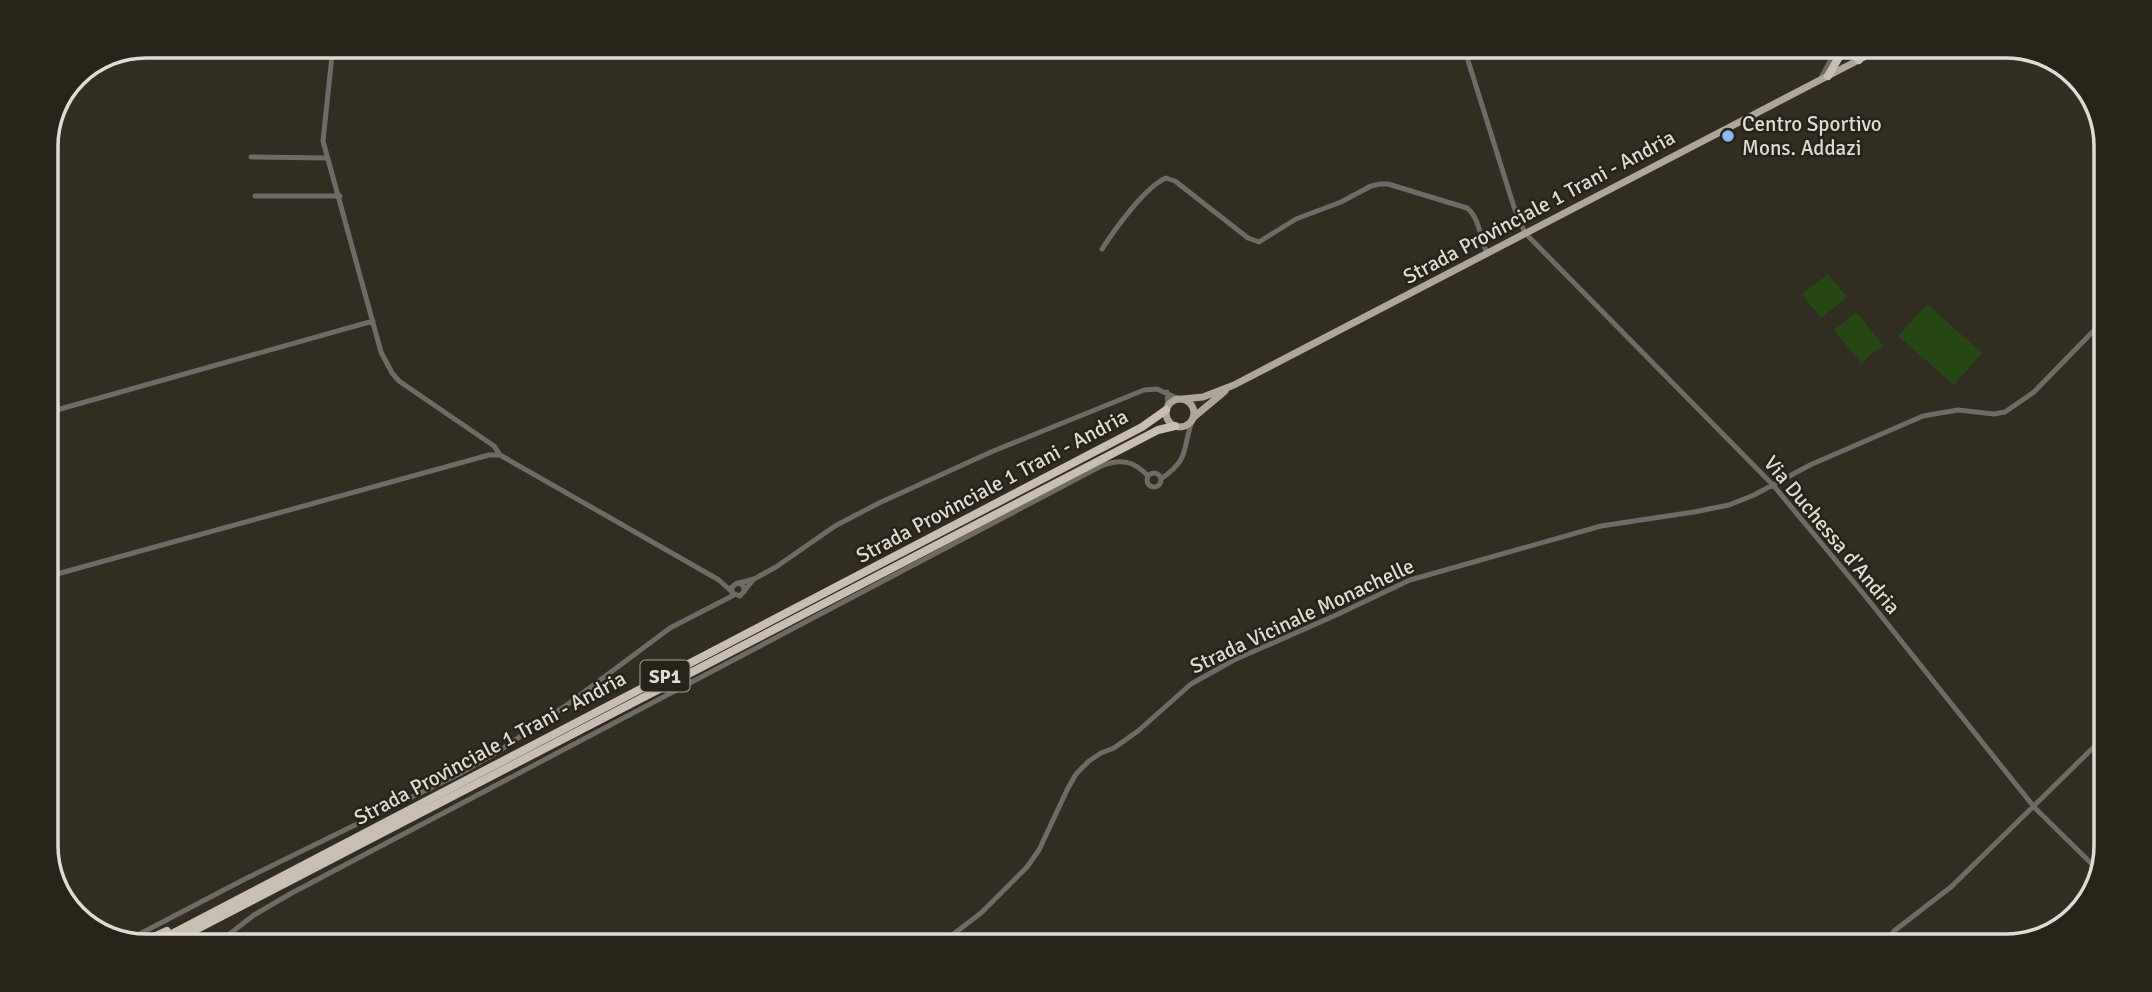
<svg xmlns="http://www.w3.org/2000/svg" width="2152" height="992" font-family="Signika,sans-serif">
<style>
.green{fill:#254812}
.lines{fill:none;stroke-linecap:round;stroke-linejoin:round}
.minor{stroke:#6e6a65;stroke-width:5}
.major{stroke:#aea69b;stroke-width:7}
.highway{stroke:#c8beb1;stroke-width:8}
.poi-dot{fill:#89bafc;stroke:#272318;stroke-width:2.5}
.labels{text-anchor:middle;stroke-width:5;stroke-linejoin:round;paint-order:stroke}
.shield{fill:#272318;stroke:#a6a49c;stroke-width:2}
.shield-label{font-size:19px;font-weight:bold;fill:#dddbd4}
.poi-label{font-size:21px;fill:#dddbd4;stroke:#272318;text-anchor:start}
.street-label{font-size:21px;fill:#dddbd4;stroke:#272318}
.rim{fill:none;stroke:#dddbd4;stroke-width:3.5}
</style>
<rect width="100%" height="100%" fill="#312d21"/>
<path class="green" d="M 1828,274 L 1847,297 L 1821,318 L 1802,294 Z
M 1927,304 L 1982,353 L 1954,385 L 1898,336 Z
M 1856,312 L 1883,345 L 1861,363 L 1834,330 Z"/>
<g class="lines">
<path class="minor" d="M 333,46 L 323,141 L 381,352 L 392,373 L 399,381 L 494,446 L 500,455
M 1465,51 L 1514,207 L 1525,233 L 1773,485 L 1862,592 L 2034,807 L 2099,871
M 1820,80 L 1835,52
M 251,157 L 328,158
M 255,196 L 340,196
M 1102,249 C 1115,229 1145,187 1166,178 L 1175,181 L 1248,238 L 1259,242 L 1296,219 L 1341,202 L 1371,186 L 1380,184 L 1388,184 L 1467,208 C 1480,218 1480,239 1487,253
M 1167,392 L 1168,406
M 46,413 L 373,321
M1147 480a7 7 0 1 1 14 0a7 7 0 1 1-14 0Z
M 1161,479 C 1190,459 1182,450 1192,421
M 46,577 L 489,455 L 500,455 L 719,580 L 731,591
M 739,583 L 754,579 L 776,567 L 835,526 L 879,503 L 991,452 L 1144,390 L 1157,389 L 1179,399
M 744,592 C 745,587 742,583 737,583 L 732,587 L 732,593 L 740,596 L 754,579
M 130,939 L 245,879 L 459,774 L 496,753 L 568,704 L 670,628 L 734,595
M 223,939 L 254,915 L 290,894 L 1101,466 C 1121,458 1134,461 1148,476
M 943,942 L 981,913 L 1027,867 L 1039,850 L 1068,788 L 1076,774 L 1089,761 L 1101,753 L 1114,748 L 1138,731 L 1191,684 L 1234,660 L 1334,616 L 1410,580 L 1601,526 L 1694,512 L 1729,505 L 1754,495 L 1810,465 L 1923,416 L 1958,410 L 1994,414 L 2005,412 L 2034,392 L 2104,320
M 1883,946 L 1894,931 L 1951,887 L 2100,741"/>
<path class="major" d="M 1183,399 L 1203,397 L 1234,385 L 1872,53
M1166 413a14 14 0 1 1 28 0a14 14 0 1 1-28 0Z
M 1194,417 L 1225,391"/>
<path class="highway" d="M 1852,52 L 1859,60
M 1828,76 L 1842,52
M 149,939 L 167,931
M 162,939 L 1142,427 L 1166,410
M 178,939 L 1158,430 L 1175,426"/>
</g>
<circle class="poi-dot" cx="1728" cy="136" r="7"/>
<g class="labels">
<rect class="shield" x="640.5" y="660.5" width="49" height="31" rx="5"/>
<g class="shield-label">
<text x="665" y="683">SP1</text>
</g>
<g class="poi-label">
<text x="1742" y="131">Centro Sportivo<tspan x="1742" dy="24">Mons. Addazi</tspan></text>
</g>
<g class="street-label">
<text transform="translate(1539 207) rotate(-28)" y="7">Strada Provinciale 1 Trani - Andria</text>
<text transform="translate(992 486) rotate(-28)" y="7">Strada Provinciale 1 Trani - Andria</text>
<text transform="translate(1832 535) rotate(50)" y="7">Via Duchessa d'Andria</text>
<text transform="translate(1302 616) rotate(-25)" y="7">Strada Vicinale Monachelle</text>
<text transform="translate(490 748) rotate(-28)" y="7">Strada Provinciale 1 Trani - Andria</text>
</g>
</g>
<path d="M0 0H2152V992H0ZM146 58H2006A88 88 0 0 1 2094 146V846A88 88 0 0 1 2006 934H146A88 88 0 0 1 58 846V146A88 88 0 0 1 146 58Z" fill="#272318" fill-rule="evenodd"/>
<path class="rim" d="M146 58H2006A88 88 0 0 1 2094 146V846A88 88 0 0 1 2006 934H146A88 88 0 0 1 58 846V146A88 88 0 0 1 146 58Z"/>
</svg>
